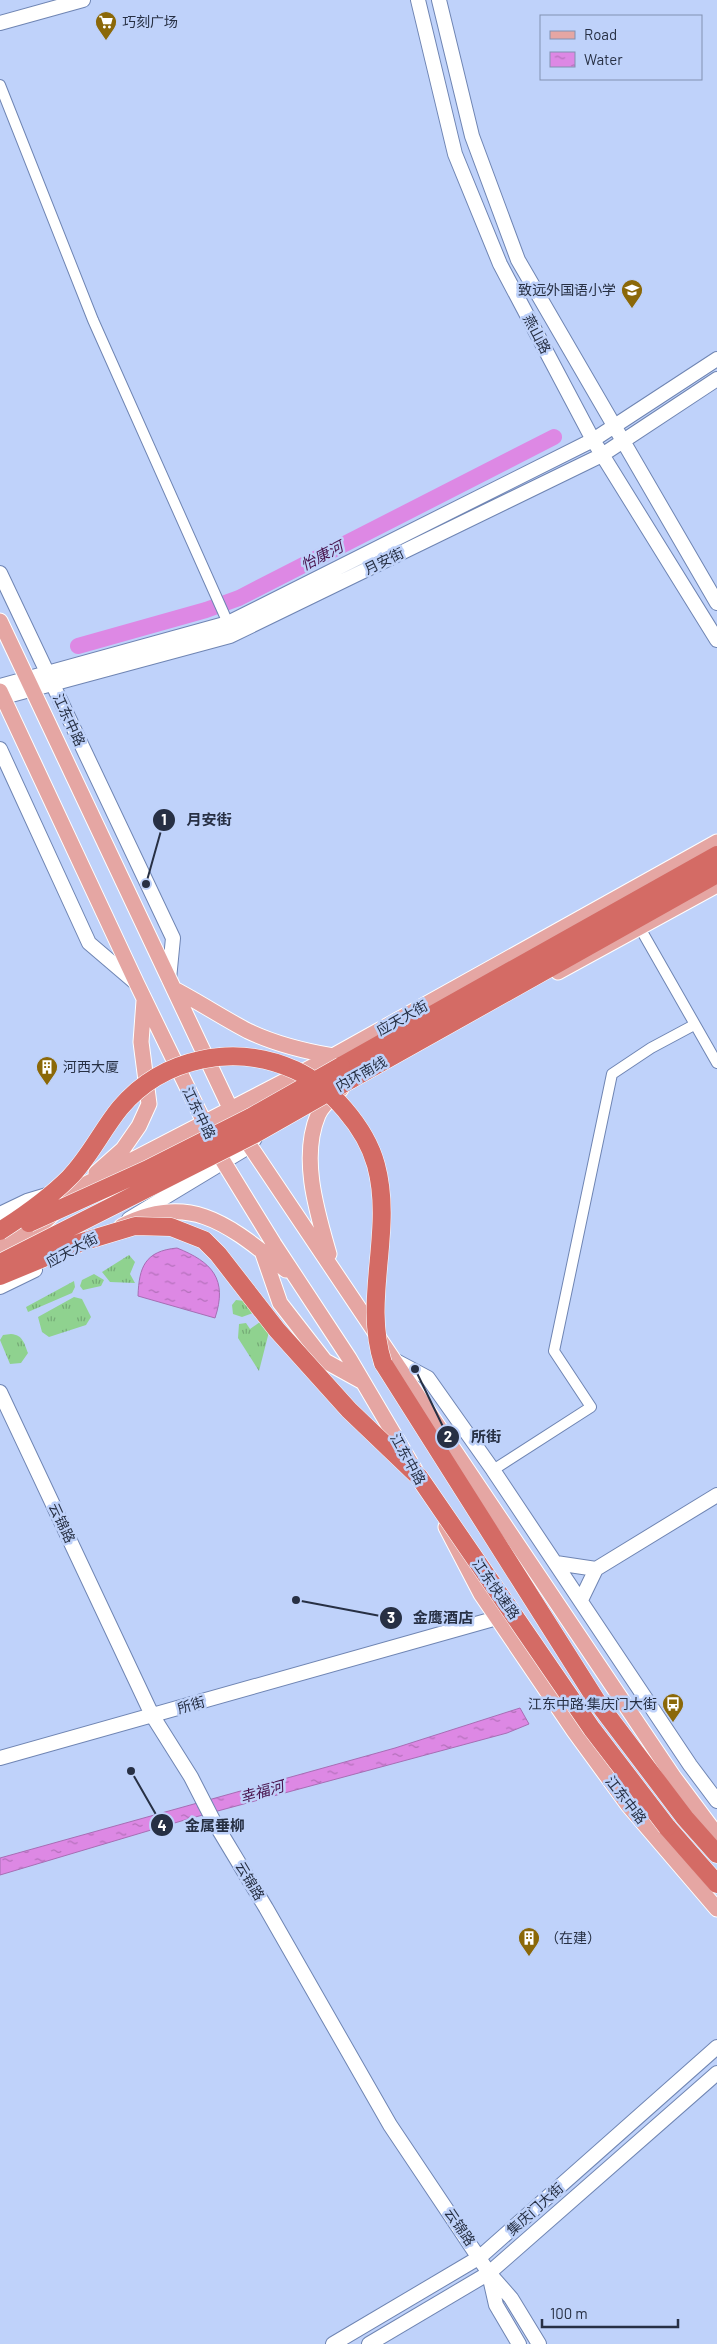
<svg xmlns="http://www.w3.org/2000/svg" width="717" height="2344" font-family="Barlow,'Noto Sans SC',sans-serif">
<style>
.grass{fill:url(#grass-tufts)}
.water{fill:url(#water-ripples);stroke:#a66eb4}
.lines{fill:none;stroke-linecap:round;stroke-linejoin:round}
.river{stroke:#dd88e4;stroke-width:16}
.street-casing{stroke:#6f85b3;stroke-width:12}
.secondary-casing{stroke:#6f85b3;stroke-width:16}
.primary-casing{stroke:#fff;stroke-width:17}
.highway-casing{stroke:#fff;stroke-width:19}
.street{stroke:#fff;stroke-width:10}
.secondary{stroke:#fff;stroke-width:14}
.primary{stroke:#e5a6a3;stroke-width:15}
.highway{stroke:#d46b65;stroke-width:18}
.highway-bridge-casing{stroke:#fff;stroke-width:19;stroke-linecap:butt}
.highway-bridge{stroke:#d46b65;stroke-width:18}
.labels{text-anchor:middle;stroke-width:5;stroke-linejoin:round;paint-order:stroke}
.poi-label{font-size:14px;fill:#273044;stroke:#bfd2fa;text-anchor:start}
.street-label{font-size:14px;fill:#273044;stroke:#bfd2fa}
.water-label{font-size:15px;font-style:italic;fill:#49144e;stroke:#bfd2fa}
.leader{fill:none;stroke:#273044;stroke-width:2}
.callout-dot{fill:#273044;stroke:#bfd2fa;stroke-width:2}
.mark-label{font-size:15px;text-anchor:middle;font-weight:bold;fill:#fff}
.callout-label{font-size:15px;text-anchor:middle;font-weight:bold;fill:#273044;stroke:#bfd2fa;stroke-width:5;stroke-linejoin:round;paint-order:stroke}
</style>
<defs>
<pattern id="grass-tufts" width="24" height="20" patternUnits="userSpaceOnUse" patternTransform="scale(1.25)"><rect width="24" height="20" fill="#8fd28f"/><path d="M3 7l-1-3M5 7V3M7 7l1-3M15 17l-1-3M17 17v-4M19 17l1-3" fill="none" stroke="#75ab76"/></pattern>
<pattern id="water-ripples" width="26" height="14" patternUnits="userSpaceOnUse" patternTransform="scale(1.25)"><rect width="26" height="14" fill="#dd88e4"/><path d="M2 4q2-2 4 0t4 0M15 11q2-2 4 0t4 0" fill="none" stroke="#b370ba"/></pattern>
</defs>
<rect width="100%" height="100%" fill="#bfd2fa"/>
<path class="grass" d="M 129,1255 L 135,1262 L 130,1274 L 135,1283 L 110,1282 L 102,1272 Z
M 94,1274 L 104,1280 L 101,1286 L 83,1290 L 80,1286 L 82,1280 Z
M 74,1281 L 75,1287 L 72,1293 L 28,1312 L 26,1307 Z
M 74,1297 L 82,1299 L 91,1317 L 86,1325 L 49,1337 L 42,1332 L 38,1317 Z
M 236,1300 L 245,1301 L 253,1313 L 242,1317 L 233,1314 L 232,1305 Z
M 267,1317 L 272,1320 L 259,1371 L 238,1338 L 239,1324 L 246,1323 L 250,1329 Z
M 11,1334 C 23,1335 24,1343 28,1353 L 21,1363 L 10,1364 L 0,1340 L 3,1335 Z"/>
<path class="water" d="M 177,1248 C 212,1262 228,1279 215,1318 L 138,1296 C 139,1267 145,1251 177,1248 Z
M 520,1708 L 529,1724 L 507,1733 L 188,1819 L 0,1875 L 0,1858 L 395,1748 Z"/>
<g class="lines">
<path class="river" d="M 78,646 L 206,610 L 239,598 L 554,437"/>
<g class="street-casing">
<path id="street" d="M 0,85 L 93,320 L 228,623
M 640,928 L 717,1063
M 493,1470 L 591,1407 L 554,1351 L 612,1074 L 651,1048 L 694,1025"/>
</g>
<g class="secondary-casing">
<path id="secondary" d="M 418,0 L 455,154 L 500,264 L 593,440 L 717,640
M 439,0 L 472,136 L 518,260 L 717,603
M 0,23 L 83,0
M 0,573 L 173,938 L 169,979
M 0,686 L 228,623 L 593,440 L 717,359
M 0,698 L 230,636 L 602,455 L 717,379
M 0,749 L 89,943 L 137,984
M 0,1214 L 27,1201 L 47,1195
M 129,1219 L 250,1146 L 255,1138
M 0,1287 L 35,1270
M 396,1361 L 428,1378 L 493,1470 L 690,1765 L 717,1801
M 0,1392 L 152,1715 L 191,1777 L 213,1820 L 266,1908 L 390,2125 L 489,2273 L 511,2298 L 539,2344
M 556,1563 L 596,1569
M 581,1600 L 596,1569 L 717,1495
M 0,1758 L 497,1618
M 489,2274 L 496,2305 L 519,2344
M 333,2344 L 480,2257 L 717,2047
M 369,2344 L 489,2273 L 717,2073"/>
</g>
<g class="primary-casing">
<path id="primary" d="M 0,621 L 231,1110 L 250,1146 L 673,1776 L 717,1835
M 0,691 L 137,984 L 223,1161 L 274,1244 L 349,1358 L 415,1470
M 558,972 L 717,885
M 174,989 C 199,1002 223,1018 248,1031 C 275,1044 304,1051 333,1056
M 96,1173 L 123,1149 L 139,1126 L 149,1104 L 141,1042 L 144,1001
M 122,1226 C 192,1190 232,1228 286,1270
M 0,1247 L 38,1228 L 84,1185 L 333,1056 L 717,842
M 262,1251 L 280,1303 L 287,1312 L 325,1361 L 363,1382
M 329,1254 C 317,1212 300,1158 318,1115 C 322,1105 334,1096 341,1089
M 446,1527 L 481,1594 L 574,1731 L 628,1805 L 717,1909"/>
</g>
<g class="highway-casing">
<path id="highway" d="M 341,1066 L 717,855
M 350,1080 L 717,874
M 383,1363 L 598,1703 L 685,1818 L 717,1854
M 667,1827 L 717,1884"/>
</g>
<use href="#street" class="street"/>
<use href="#secondary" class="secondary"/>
<use href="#primary" class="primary"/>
<use href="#highway" class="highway"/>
<g class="highway-bridge-casing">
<path id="highway-bridge" d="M 29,1223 L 146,1170 L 251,1117 L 341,1066
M 0,1231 C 25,1215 48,1199 69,1178 C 89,1158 102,1130 120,1108 C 163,1057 235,1043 295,1070 C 330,1086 366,1128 376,1165 C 394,1231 362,1299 383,1363
M 0,1263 L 255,1134 L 350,1080
M 0,1276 L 82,1242 L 135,1226 L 171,1227 L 204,1240 L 218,1254 L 277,1330 L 349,1410 L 419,1477 L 592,1729 L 667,1827"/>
</g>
<use href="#highway-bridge" class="highway-bridge"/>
</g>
<defs>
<g id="supermarket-pin" transform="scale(1.125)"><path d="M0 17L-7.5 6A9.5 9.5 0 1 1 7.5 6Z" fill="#8b6808" stroke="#bfd2fa"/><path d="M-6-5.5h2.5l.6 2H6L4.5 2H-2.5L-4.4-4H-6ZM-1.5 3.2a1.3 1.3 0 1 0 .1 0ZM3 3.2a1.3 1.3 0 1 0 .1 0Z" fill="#fff"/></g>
<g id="school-pin" transform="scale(1.125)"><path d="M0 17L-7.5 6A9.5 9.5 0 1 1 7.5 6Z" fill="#8b6808" stroke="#bfd2fa"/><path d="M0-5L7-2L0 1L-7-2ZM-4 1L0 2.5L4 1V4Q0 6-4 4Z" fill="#fff"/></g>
<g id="building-pin" transform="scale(1.125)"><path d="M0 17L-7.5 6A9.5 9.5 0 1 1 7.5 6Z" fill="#8b6808" stroke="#bfd2fa"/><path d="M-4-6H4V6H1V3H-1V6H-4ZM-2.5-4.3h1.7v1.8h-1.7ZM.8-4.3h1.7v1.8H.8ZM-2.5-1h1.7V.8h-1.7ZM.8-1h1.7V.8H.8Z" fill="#fff"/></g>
<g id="bus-pin" transform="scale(1.125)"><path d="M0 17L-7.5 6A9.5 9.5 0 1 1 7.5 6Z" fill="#8b6808" stroke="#bfd2fa"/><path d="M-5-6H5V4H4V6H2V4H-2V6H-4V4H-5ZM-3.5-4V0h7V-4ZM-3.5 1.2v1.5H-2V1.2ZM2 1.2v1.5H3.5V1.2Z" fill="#fff"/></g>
</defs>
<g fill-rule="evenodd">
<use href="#supermarket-pin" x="106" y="22"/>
<use href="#school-pin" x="632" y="290"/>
<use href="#building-pin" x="47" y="1067"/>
<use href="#bus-pin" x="673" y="1704"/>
<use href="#building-pin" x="529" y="1938"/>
</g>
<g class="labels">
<g class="poi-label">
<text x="122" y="27">巧刻广场</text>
<text x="616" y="295" text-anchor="end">致远外国语小学</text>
<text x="63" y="1072">河西大厦</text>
<text x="657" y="1709" text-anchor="end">江东中路·集庆门大街</text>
<text x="545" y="1943">（在建）</text>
</g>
<g class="street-label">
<text transform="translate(537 334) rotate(62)" y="5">燕山路</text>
<text transform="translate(384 561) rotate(-26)" y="5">月安街</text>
<text transform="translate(69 720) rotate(65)" y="5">江东中路</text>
<text transform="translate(402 1018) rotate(-29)" y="5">应天大街</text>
<text transform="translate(361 1074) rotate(-29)" y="5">内环南线</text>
<text transform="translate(199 1113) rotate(64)" y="5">江东中路</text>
<text transform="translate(72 1250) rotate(-28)" y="5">应天大街</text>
<text transform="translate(408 1459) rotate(61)" y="5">江东中路</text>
<text transform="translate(62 1523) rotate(65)" y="5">云锦路</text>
<text transform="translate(496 1589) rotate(55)" y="5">江东快速路</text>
<text transform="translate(191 1705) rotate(-16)" y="5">所街</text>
<text transform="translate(626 1800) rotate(52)" y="5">江东中路</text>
<text transform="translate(250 1881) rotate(59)" y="5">云锦路</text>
<text transform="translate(535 2209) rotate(-42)" y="5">集庆门大街</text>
<text transform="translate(460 2227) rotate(56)" y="5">云锦路</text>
</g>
<g class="water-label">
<text transform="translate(322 556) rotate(-27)" y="5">怡康河</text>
<text transform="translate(262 1792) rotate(-16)" y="5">幸福河</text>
</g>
</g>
<path class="leader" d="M146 884L164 820M415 1369L448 1437M296 1600L391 1618M131 1771L162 1825"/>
<g class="callout-dot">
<circle cx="146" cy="884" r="5"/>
<circle cx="415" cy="1369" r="5"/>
<circle cx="296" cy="1600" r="5"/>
<circle cx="131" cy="1771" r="5"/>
<circle cx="164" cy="820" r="12"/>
<circle cx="448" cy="1437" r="12"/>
<circle cx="391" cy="1618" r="12"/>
<circle cx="162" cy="1825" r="12"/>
</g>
<g class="mark-label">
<text x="164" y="825">1</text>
<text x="448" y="1442">2</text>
<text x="391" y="1623">3</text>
<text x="162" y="1831">4</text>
</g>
<g class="callout-label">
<text x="209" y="825">月安街</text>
<text x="486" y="1442">所街</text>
<text x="443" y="1623">金鹰酒店</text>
<text x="215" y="1831">金属垂柳</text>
</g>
<rect x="540" y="15" width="162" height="65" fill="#bfd2fa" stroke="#8291b1"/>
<rect x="550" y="31" width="25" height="8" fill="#e5a6a3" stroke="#8291b1"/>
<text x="584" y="40" font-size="15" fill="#273044">Road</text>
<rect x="550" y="52" width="25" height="15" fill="url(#water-ripples)" stroke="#8291b1"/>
<text x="584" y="65" font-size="15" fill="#273044">Water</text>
<path d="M542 2319v8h136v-8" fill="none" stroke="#273044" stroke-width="2.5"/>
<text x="550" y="2319" font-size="15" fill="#273044" stroke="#bfd2fa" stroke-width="4" paint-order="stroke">100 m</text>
</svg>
